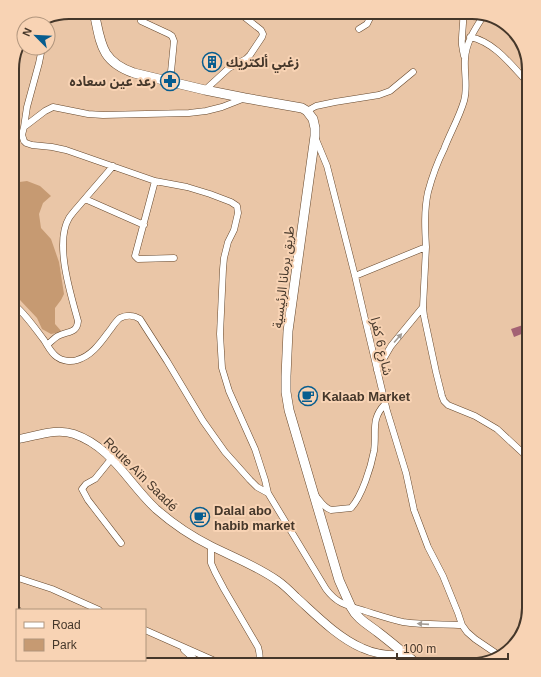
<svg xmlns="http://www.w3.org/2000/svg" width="541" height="677" font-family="Arial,'Noto Sans Arabic',sans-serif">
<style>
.green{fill:#c69a72}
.water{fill:#a46274}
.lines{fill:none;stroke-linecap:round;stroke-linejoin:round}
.minor-casing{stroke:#65472c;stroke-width:7}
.tertiary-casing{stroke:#65472c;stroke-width:9}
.secondary-casing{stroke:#65472c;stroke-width:10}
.minor{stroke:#fff;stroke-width:6}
.tertiary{stroke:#fff;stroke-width:8}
.secondary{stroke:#fff;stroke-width:9}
.oneway{fill:#a29b94}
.labels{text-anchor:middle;stroke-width:4;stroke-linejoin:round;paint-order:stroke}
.poi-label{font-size:13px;font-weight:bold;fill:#45372a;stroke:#f8d3b4;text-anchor:start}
.street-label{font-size:13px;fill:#45372a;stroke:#f8d3b4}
.rim{fill:none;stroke:#45372a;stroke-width:2}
</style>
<rect width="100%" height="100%" fill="#eac6a7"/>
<path class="green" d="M 27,181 L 40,186 L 51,196 L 43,203 L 39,214 L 41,228 L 51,239 L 59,262 L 64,294 L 61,300 L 55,308 L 55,324 L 62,332 L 51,334 L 42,329 L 37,318 L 20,300 L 12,289 L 12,183 Z"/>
<path class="water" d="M 529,323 L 529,331 L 514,337 L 511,329 Z"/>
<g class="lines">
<g class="minor-casing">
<path id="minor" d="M 463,12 C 464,21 462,30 462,39 C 461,45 463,50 464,56
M 141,21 L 169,34 L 172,36 L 174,41 L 170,82
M 41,23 L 41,24
M 359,29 L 367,24 L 373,12
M 470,37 C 495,42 512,66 529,84
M 205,90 L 229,68 L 246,59 L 250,55 L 262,37 L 263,34 L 261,30 L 238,12
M 245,98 L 222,107 L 206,111 L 189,113 L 103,115 L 88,114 L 53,107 L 45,111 L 24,127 L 22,135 L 24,141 L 26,143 L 32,145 L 52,147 L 66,150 L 155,181 L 187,187 L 210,194 L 231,202 L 237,206 L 238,213 L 234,230 L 228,242 L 224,258 L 223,269 L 220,334 L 222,368 L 229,391 L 255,449 L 265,480 L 268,493 L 326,589 C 337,604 348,606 365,611 C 378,615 390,619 403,622 C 422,625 443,624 462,625
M 307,111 L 316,106 L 335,102 L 379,95 L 390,91 L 413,72
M 24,127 L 27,107 L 39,63 L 42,48
M 315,137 L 327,166 L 355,276 L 365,319 L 387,411 L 406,473 L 414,510 L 428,547 L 443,576 L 458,613 L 462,625 L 467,632 L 475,639 L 500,656
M 155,181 L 135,256 L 138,259 L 174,258
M 85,199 L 144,225
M 426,247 L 423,307 L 424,316 L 436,372 L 442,396 L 444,401 L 448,405 L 475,416 L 497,429 L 524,454 L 529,457
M 355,276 L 426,247 C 425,229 424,210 428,192 C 432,177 437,163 444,149 C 450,133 459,118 464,101 C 468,87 464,74 465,59 C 466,42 475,29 484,15
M 12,303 C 25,313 34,327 44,340 C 48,346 51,353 57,357 C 62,361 71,362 77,360 C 92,356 101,342 110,330 C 113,326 116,321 120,318 C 126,315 134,315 140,319 L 167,361 L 203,421 L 225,452 L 250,480 L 257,487 L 268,493
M 47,345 C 51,342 54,338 58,336 C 67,331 77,334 78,321 C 71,295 54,243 69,218 C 73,212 78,207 83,201 C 93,189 103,178 113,166
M 377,370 L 391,346 L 423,307
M 524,454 L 529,477
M 112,458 L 95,479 L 86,484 L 82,489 L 88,500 L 121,543
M 316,496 C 320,501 324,508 331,510 L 351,508 C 362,496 371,467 374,451 C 377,431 370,420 385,404
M 211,546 L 211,563 L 215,572 L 224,589 L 258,647 C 260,654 261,659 256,665
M 12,576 L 52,589 L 99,610
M 12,602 L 18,610
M 145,630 L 224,665
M 184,650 L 201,665
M 58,660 L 69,665"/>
</g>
<g class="tertiary-casing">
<path id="tertiary" d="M 12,440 C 33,438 54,427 74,434 C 112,447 128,483 156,509 C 172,523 191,536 211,546 C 233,557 257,566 278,581 C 284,585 290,591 296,597 C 316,615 337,637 362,648 C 377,655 392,656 407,655"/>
</g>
<g class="secondary-casing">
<path id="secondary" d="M 94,12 C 101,43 100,61 134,73 L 205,90 L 245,98 L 302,108 L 307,111 L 313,119 L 315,128 L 315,136 L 296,273 L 288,331 L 286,376 L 286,392 L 289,410 L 339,580 L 351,607 C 357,619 369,625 379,633 C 392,643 405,654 418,665"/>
</g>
<use href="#minor" class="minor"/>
<use href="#tertiary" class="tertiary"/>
<use href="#secondary" class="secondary"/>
</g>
<defs><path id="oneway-solid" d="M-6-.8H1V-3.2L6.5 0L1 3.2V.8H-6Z"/></defs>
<g class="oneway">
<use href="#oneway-solid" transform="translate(398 338) rotate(-49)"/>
<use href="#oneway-solid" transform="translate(423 624) rotate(-176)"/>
</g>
<defs>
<g id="building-ring" transform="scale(1)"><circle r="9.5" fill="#f8d3b4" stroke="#075d8f" stroke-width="1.5"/><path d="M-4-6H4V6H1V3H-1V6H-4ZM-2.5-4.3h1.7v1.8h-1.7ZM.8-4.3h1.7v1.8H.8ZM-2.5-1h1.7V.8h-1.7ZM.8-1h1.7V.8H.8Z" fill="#075d8f"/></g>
<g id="pharmacy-ring" transform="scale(1)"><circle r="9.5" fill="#f8d3b4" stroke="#075d8f" stroke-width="1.5"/><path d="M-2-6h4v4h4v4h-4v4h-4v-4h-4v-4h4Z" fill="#075d8f"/></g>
<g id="cafe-ring" transform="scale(1)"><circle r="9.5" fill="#f8d3b4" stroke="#075d8f" stroke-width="1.5"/><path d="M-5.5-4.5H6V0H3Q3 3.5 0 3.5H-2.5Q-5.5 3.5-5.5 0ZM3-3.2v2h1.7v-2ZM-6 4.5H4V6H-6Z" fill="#075d8f"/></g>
</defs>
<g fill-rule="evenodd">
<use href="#building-ring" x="212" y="62"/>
<use href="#pharmacy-ring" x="170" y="81"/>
<use href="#cafe-ring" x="308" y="396"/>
<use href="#cafe-ring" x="200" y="517"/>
</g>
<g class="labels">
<g class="poi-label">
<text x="226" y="67">زغبي ألكتريك</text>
<text x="156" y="86" text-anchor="end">رعد عين سعاده</text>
<text x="322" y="401">Kalaab Market</text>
<text x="214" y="515">Dalal abo<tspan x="214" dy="15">habib market</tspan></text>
</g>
<g class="street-label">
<text transform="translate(283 277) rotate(-83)" y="5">طريق برمانا الرئيسية</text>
<text transform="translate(382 346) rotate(77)" y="5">شارع 6 كفرا</text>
<text transform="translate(141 474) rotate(45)" y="5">Route Aïn Saadé</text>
</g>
</g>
<path d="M0 0H541V677H0ZM69 19H472A50 50 0 0 1 522 69V608A50 50 0 0 1 472 658H69A50 50 0 0 1 19 608V69A50 50 0 0 1 69 19Z" fill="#f8d3b4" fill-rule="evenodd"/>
<path class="rim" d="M69 19H472A50 50 0 0 1 522 69V608A50 50 0 0 1 472 658H69A50 50 0 0 1 19 608V69A50 50 0 0 1 69 19Z"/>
<rect x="16" y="609" width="130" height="52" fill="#f8d3b4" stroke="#b0957d"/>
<rect x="24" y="622" width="20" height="6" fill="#ffffff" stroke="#b0957d"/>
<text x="52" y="629" font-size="12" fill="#45372a">Road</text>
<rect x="24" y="639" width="20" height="12" fill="#c69a72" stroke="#b0957d"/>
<text x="52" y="649" font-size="12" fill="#45372a">Park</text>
<g transform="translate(36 36) rotate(294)"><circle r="19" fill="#f8d3b4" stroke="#b0957d"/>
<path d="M0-3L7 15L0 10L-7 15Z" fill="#075d8f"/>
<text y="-6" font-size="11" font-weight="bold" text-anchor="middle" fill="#45372a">N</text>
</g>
<path d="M397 653v6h111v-6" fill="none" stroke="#45372a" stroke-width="2"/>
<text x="403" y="653" font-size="12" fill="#45372a" stroke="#f8d3b4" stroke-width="3" paint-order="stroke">100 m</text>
</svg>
